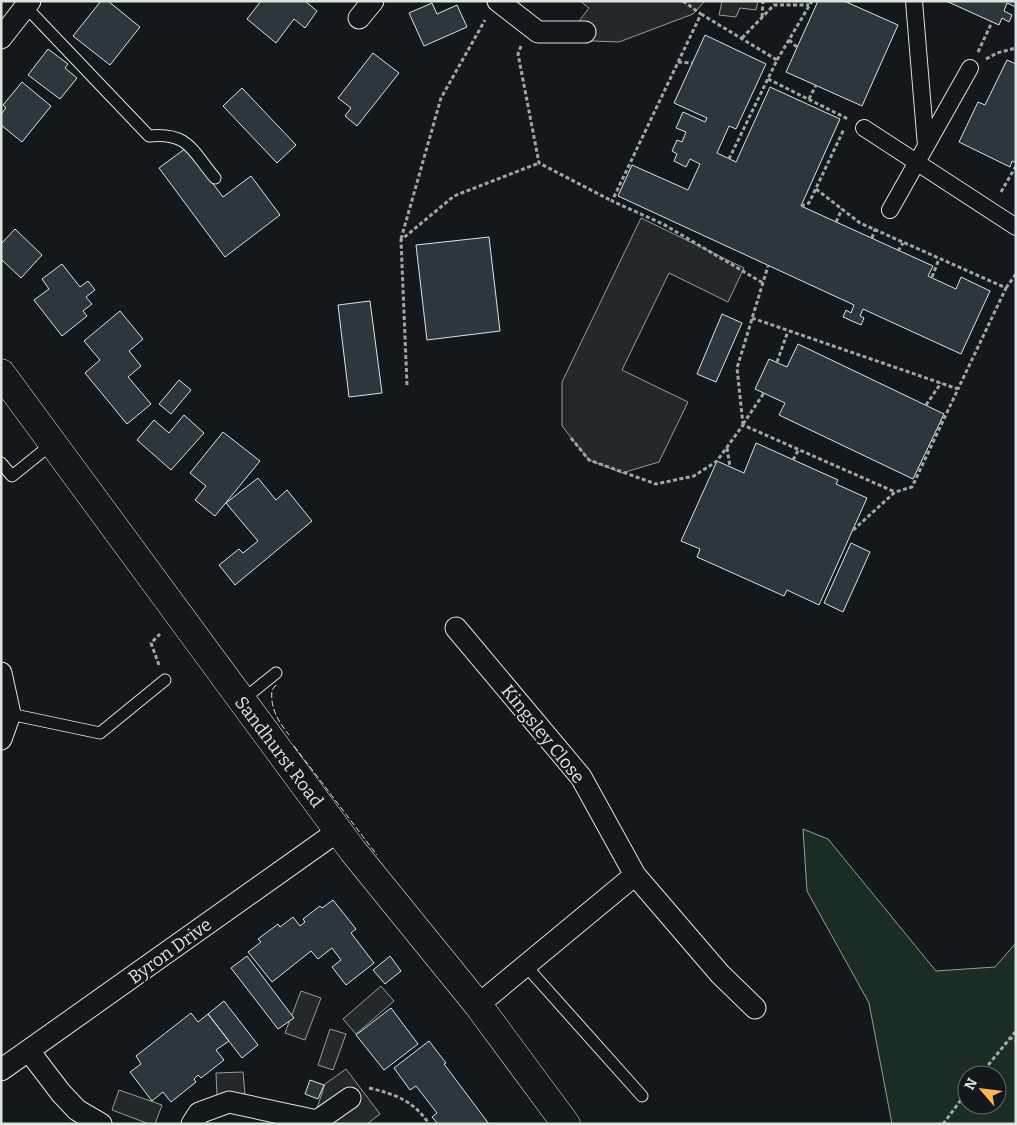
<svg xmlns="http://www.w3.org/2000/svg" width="1017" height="1125" font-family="Bitter,serif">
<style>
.green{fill:#1a2d24;stroke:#939e99;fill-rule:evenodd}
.parking{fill:#24282b;stroke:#939e99}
.building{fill:#2c363c;stroke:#d8e6dc}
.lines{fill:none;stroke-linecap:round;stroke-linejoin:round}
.service-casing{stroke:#d8e6dc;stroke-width:13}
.pedestrian-casing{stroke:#d8e6dc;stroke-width:18}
.minor-casing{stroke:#d8e6dc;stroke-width:23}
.tertiary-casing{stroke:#d8e6dc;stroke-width:29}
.path{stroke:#9da8a2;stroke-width:3;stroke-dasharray:4 2.5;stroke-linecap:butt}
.service{stroke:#14181c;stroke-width:11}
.pedestrian{stroke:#14181c;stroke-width:16}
.minor{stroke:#14181c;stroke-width:21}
.tertiary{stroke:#14181c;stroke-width:28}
.fence{stroke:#d8e6dc;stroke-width:1;stroke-dasharray:6 2.5;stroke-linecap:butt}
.labels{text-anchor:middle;stroke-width:4;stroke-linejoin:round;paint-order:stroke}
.street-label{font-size:18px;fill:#d8e6dc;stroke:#14181c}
</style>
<rect width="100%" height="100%" fill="#14181c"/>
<path class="green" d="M 803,829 L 828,839 L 936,971 L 995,967 L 1016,943 L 1016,1124 L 892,1124 L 869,1003 L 807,891 ZM 967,1075 L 997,1075 L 997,1105 L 967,1105 Z"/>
<path class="parking" d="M 580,1 L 705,1 L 693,14 L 619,42 L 565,40 L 589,8 Z
M 722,1 L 758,1 L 756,10 L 740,8 L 736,17 L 719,15 Z
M 641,218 L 744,268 L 728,302 L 669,273 L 622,370 L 688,402 L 659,462 L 622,473 L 589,460 L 562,426 L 562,382 Z
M 381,986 L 394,1001 L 356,1034 L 343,1019 Z
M 301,991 L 321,998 L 305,1040 L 285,1033 Z
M 330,1029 L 346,1034 L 333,1070 L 318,1065 Z
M 346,1069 L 380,1114 L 367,1124 L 324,1124 L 317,1108 L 325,1084 Z
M 243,1072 L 245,1094 L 217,1096 L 216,1073 Z
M 119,1090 L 162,1105 L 155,1124 L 149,1124 L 112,1110 Z"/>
<path class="building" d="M 101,1 L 108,1 L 140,27 L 110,65 L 73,36 Z
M 261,1 L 305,1 L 317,11 L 305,28 L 294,19 L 276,43 L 247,19 Z
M 818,1 L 844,1 L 898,25 L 862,106 L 786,72 Z
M 946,1 L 1016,1 L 1016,7 L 1007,3 L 1004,11 L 1012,15 L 1009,22 L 1002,18 L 999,25 Z
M 432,3 L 437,14 L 457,5 L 467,27 L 424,46 L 409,13 Z
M 705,35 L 766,64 L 736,129 L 729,126 L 717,153 L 736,162 L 770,87 L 840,119 L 801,206 L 933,266 L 928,276 L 956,289 L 961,277 L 990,291 L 961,354 L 863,309 L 860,316 L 864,318 L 861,325 L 843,317 L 846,310 L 851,313 L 854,305 L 618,196 L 632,165 L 688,190 L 700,164 L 690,159 L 686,167 L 674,161 L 677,154 L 672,151 L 677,140 L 682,142 L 686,132 L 676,128 L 683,112 L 705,122 L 707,118 L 674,103 Z
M 48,49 L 68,64 L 65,68 L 77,78 L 60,99 L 28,75 Z
M 373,53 L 399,73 L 357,126 L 345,116 L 351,108 L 338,98 Z
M 1007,60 L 1016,64 L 1016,163 L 1012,161 L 1010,167 L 959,142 L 978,102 L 985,105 Z
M 22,82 L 51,106 L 22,142 L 1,125 L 1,114 L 6,108 L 3,105 Z
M 242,88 L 296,145 L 277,163 L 223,106 Z
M 186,148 L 223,197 L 251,176 L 280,215 L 225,257 L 159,168 Z
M 15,229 L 42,255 L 21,278 L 1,259 L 1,244 Z
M 489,237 L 500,331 L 427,340 L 416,245 Z
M 62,264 L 80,287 L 88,281 L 95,290 L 86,297 L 92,304 L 83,311 L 87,316 L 62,336 L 34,300 L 49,289 L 42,279 Z
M 370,301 L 382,393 L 349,397 L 338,305 Z
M 120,311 L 143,339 L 129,351 L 141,366 L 128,377 L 151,404 L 127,424 L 85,373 L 100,360 L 84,341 Z
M 722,314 L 742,323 L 716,382 L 697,374 Z
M 798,344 L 944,414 L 913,479 L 779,415 L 785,403 L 755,389 L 769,359 L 787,367 Z
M 179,380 L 191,390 L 171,414 L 159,404 Z
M 184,415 L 204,433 L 171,470 L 137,440 L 154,420 L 169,433 Z
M 223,432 L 260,461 L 215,516 L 195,500 L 206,486 L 190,473 Z
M 756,443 L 838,480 L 836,484 L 867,498 L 819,605 L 787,590 L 784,596 L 697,557 L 700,549 L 681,541 L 717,461 L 744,473 Z
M 258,478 L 276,500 L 287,490 L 312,521 L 235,585 L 219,565 L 239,549 L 243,553 L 258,541 L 226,503 Z
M 851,543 L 870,552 L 843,612 L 824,603 Z
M 333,900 L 356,929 L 351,933 L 374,963 L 346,985 L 332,967 L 341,960 L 332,948 L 318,959 L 311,951 L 272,982 L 248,952 L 261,942 L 258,939 L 278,924 L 280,927 L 293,917 L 300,926 L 305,922 L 303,919 L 320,906 L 322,908 Z
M 247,956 L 294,1018 L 278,1029 L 231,968 Z
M 390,956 L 401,971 L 385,984 L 373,970 Z
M 224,1001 L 258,1045 L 242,1058 L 208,1014 Z
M 391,1008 L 418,1044 L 384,1070 L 356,1035 Z
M 191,1013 L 198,1022 L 208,1014 L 229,1041 L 216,1050 L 224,1060 L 201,1078 L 198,1075 L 194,1079 L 196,1082 L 171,1102 L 163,1092 L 152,1101 L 130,1072 L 141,1064 L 136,1056 Z
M 429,1041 L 446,1063 L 444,1064 L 489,1124 L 438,1124 L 432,1117 L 437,1113 L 416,1086 L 410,1090 L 394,1068 Z
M 310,1080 L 324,1085 L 318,1099 L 305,1094 Z"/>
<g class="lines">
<g class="service-casing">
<path id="service" d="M 26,7 L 149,136 C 189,132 192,151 215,178
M 1,463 L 12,476 L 53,443
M 241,701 L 276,673
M 10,714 L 100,733 L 165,680
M 525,965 L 642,1096"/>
</g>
<g class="pedestrian-casing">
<path id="pedestrian" d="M 914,1 L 926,146
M 864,128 L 1016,227
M 890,210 L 970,68"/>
</g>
<g class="minor-casing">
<path id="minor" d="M 498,1 L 538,32 L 585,32
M 359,18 L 373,1
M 1,38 L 30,1
M 456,628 L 581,777 L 635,875 L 720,974 L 755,1008
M 1,673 L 10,714 L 1,739
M 478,1005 L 635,875
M 29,1051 L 61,1093 L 77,1110 L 101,1124
M 1,1070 L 338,831
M 192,1124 L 199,1113 L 229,1102 L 317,1121 L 350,1098"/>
</g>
<g class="tertiary-casing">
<path id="tertiary" d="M 1,373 L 353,851 L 478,1005 L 566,1124"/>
</g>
<path class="path" d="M 683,1 L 701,14 L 612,201 L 663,224 L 763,283
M 846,1 L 851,1
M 701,14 L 777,60 L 729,159
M 762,17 L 763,1
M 742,38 L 774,5 L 809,5
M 789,40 L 797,47
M 521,46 L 518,54 L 539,163 L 612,201
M 978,52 L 992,22
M 986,59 L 997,53 L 1016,48
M 777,60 L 812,1
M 678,62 L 693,63
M 768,79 L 848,119
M 809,99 L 816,85
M 816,189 L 860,223 L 1006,288 L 958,389
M 1001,192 L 1016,166
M 801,206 L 809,203 L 844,129
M 836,222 L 842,209
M 872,238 L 875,229
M 401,239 L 441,98 L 485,20
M 898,251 L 903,243
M 932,277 L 939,259
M 1006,288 L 1016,274
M 752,318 L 958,389 L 912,487 L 895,492
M 777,362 L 788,331
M 407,385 L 401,240 L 454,196 L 539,163
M 926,405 L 941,383
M 743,424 L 764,393
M 743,425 L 737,368 L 768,266
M 571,438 L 589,460 L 656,484 L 694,476 L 717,461 L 743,425 L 895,492 L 851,532
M 727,448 L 730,467
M 793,460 L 799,449
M 159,665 L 151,643 L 160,634
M 1009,1037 L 1016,1041
M 980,1075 L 1016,1031
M 369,1088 C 395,1094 414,1101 429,1124
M 943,1124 L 967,1092"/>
<use href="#service" class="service"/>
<use href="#pedestrian" class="pedestrian"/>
<use href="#minor" class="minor"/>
<use href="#tertiary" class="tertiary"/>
<path class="fence" d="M 276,685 L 272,690 C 270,708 278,721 289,735
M 294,746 L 377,855"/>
</g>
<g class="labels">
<g class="street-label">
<text transform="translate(543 734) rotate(51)" y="6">Kingsley Close</text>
<text transform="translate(279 752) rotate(53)" y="6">Sandhurst Road</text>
<text transform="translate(170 951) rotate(-36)" y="6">Byron Drive</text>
</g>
</g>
<rect width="1017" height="1125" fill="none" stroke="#d8e6dc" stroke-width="5"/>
<g transform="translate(982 1090) rotate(298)"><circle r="24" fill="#14181c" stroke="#626a69"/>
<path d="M0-4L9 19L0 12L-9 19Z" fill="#ffb74d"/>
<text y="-8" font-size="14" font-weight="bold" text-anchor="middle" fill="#d8e6dc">N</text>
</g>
</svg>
